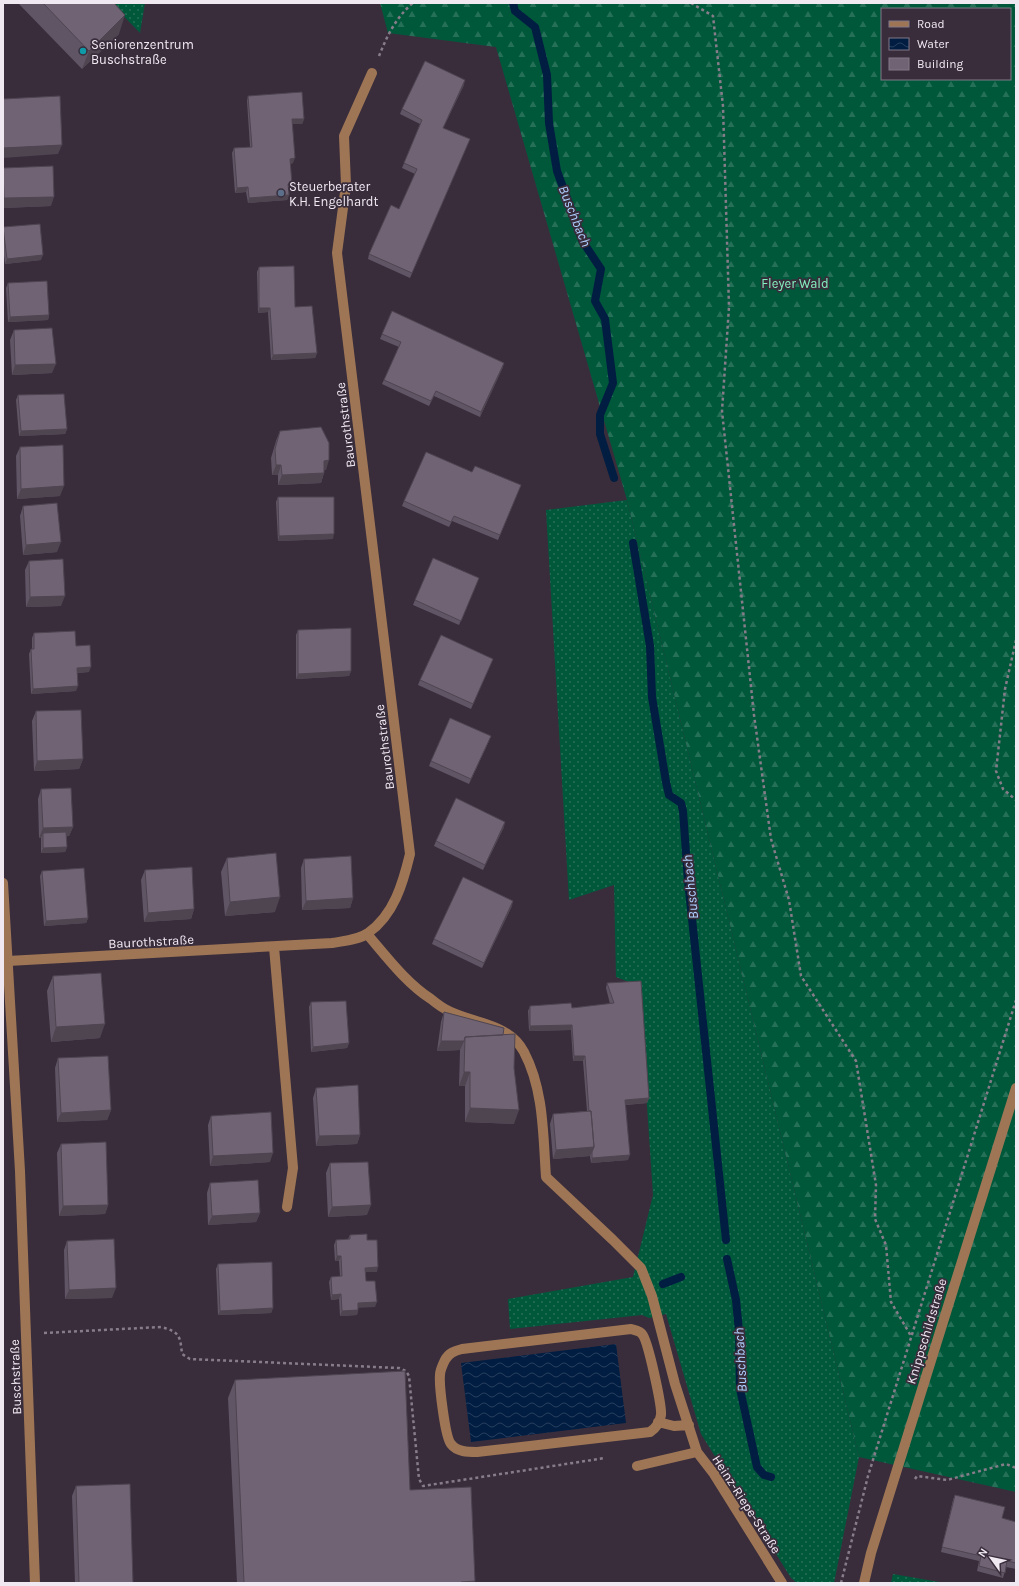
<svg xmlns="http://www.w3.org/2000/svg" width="1019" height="1586" font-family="Karla,sans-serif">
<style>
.grass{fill:url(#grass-dots)}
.forest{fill:url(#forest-firs);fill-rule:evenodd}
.water{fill:url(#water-waves)}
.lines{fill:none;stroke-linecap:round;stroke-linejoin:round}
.stream{stroke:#011d41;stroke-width:8}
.path{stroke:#877d8a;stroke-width:2.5;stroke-dasharray:3 3;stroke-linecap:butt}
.minor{stroke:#9f7655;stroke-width:10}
.wall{fill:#605564}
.shaded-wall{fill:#4e4551}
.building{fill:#706374;stroke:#4e4551}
.culture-dot{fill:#0f9aa8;stroke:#392d3c;stroke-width:1.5}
.service-dot{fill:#5c6f8a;stroke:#392d3c;stroke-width:1.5}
.labels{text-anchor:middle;stroke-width:3.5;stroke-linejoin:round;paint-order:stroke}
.poi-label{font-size:13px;fill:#f0e9f2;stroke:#392d3c;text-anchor:start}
.park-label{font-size:13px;fill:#83f1bf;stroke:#392d3c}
.street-label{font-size:13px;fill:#f0e9f2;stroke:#392d3c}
.water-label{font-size:14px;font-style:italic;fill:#aed0ff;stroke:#392d3c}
</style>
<defs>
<pattern id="grass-dots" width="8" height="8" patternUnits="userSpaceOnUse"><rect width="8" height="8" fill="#00583b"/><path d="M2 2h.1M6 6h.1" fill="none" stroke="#267058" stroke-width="1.8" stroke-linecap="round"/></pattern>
<pattern id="forest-firs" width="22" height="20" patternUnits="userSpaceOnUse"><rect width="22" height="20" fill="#00583b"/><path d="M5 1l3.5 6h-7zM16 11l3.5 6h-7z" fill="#267058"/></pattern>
<pattern id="water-waves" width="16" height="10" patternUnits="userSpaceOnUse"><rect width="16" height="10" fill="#011d41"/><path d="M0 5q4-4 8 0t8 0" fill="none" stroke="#263e5d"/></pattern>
</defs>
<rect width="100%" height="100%" fill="#392d3c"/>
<path class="grass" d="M 111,3 L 145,3 L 140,33 Z
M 627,500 L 859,1457 L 834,1583 L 797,1583 L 791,1578 L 701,1434 L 666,1314 L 649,1318 L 642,1315 L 510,1329 L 508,1299 L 633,1277 L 653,1195 L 639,986 L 616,977 L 614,885 L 569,900 L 546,510 Z
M 893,1574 L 945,1583 L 891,1583 Z"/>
<path class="forest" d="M 380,3 L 1016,3 L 1016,1492 L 859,1457 L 627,500 L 496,47 L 388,33 ZM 882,9 L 1010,9 L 1010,79 L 882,79 Z"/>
<path class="water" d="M 616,1344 L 626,1423 L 471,1442 L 461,1363 Z"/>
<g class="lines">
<path class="stream" d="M 513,3 L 515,11 L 535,27 L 547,75 L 549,123 L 557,171 L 583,242 L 601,269 L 595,301 L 605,319 L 613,383 L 600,415 L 600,434 L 614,478
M 633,543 L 650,646 L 652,697 L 666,782 L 669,795 L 681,803 L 683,811 L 688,881 L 726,1240
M 727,1259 L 736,1300 L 739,1331 L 740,1389 L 757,1467 L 764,1475 L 771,1477
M 663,1284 L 681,1277"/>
<path class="path" d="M 691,3 L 713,16 L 723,106 L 729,307 L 722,411 L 754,715 L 771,839 L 789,900 L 801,976 L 856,1061 L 876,1185 L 875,1219 L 886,1245 L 891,1302 L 911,1336
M 379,56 C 387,36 396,17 413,3
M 1016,640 L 1005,689 L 996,771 L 1003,789 L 1016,800
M 44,1333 L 161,1327 C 180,1332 180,1336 182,1354 L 190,1359 L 399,1368 L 406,1371 L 409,1376 L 419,1479 L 423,1486 L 605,1458
M 915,1479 L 917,1476 L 947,1480 L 1006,1464 L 1016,1468
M 841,1583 L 868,1476 L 1016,1000"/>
<path class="minor" d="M 3,883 L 20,1171 L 35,1583
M 367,934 C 386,956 406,983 431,999 C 437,1004 444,1009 451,1012 C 477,1024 509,1024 524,1052 C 544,1090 543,1135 546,1177 L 613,1240 L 641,1268 L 652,1296 L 675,1384 L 697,1452 L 714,1474 L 782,1583
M 274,947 L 293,1168 L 287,1207
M 8,961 L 332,943 C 343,941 359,940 368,933 C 394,915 403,883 410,854 L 337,253 L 346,185 L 344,136 L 372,73
M 631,1329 C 634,1330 640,1331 642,1334 C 648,1340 662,1406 661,1415 C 660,1422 656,1428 650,1432 L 477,1452 C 468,1452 457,1452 451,1444 C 445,1437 439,1385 440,1375 C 440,1370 443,1364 445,1360 C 449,1353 454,1351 462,1349 Z
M 658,1422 L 674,1426 L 689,1425
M 637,1466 L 697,1452
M 864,1583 L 871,1553 L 1016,1088"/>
</g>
<path class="wall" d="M 18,3 L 114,3 L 119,34 L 82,69 Z
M 464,85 L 443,128 L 470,139 L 410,278 L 368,259 L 369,254 L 399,209 L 415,174 L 402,168 L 420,124 L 400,114 L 402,109 Z
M 248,96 L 304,119 L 302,124 L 292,124 L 293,163 L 290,164 L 292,184 L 290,188 L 288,189 L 289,195 L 287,200 L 248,203 L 246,192 L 235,193 L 232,153 L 234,148 L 250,147 L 247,101 Z
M 3,169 L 3,168 L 51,206 L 3,208 Z
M 3,227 L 41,260 L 5,264 L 3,246 Z
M 259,267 L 317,353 L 315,358 L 271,360 L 268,312 L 258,313 L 257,272 Z
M 8,283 L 49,315 L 48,320 L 8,322 L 6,288 Z
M 14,330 L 52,373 L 12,375 L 10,340 Z
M 382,334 L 503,367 L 480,417 L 434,396 L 429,406 L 382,384 L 399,347 L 380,339 Z
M 18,395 L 67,429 L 65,434 L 19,436 L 16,400 Z
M 280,431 L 326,470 L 324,470 L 324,473 L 321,483 L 278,485 L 278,475 L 272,475 L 271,458 L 276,441 Z
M 20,447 L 60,496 L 17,499 L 16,456 Z
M 472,472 L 521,485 L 498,540 L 452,521 L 449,527 L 402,506 L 404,501 Z
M 278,497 L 333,539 L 278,541 L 276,502 Z
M 23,506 L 57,552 L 23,555 L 20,516 Z
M 29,561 L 61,606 L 26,607 L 25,570 Z
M 477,583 L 459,625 L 413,605 L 415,600 Z
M 298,630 L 351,671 L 349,676 L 296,679 L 296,635 Z
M 34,633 L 76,646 L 89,672 L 77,673 L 76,691 L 31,694 L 29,654 L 31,649 L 32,649 L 32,638 Z
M 493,659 L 471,709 L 418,685 L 420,680 Z
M 36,711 L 83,759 L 79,769 L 34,771 L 32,721 Z
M 489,741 L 469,784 L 429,766 L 431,761 Z
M 41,789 L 73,827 L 69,836 L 67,836 L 67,847 L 65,852 L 41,853 L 41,838 L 39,838 L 38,799 Z
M 504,827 L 483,870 L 434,846 L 436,841 Z
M 227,858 L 275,912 L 225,916 L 221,872 Z
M 304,859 L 353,898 L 350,908 L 302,910 L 301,868 Z
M 145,870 L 194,909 L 191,919 L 144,922 L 141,880 Z
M 42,871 L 88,918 L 86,923 L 44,926 L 40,876 Z
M 512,906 L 482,968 L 432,944 L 434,939 Z
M 53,976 L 100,1038 L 51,1042 L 47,991 Z
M 607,983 L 649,1098 L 647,1103 L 626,1105 L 628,1160 L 591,1163 L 590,1156 L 553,1159 L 550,1124 L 553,1114 L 587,1111 L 583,1061 L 573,1061 L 571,1030 L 529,1031 L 528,1011 L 530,1006 L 572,1008 L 610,1004 L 606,988 Z
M 311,1002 L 349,1043 L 347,1048 L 311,1052 L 309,1007 Z
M 444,1012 L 503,1035 L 514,1124 L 465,1122 L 465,1086 L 459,1086 L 460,1050 L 437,1051 L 441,1022 Z
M 58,1058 L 111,1110 L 107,1120 L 57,1122 L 55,1068 Z
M 316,1088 L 360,1135 L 357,1144 L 316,1146 L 313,1098 Z
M 211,1116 L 270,1162 L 210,1166 L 208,1125 Z
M 61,1144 L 108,1205 L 105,1214 L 59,1216 L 57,1153 Z
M 330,1163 L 367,1215 L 328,1217 L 326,1173 Z
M 210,1183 L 260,1213 L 256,1222 L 208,1225 L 207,1193 Z
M 350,1235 L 367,1240 L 377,1272 L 366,1272 L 366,1281 L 375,1307 L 358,1307 L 358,1310 L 357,1315 L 340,1316 L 339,1299 L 331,1300 L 329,1282 L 331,1277 L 340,1276 L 339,1261 L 335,1261 L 334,1245 L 336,1240 L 348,1239 Z
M 67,1241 L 112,1298 L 65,1299 L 64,1250 Z
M 218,1264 L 273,1308 L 271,1313 L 218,1315 L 216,1269 Z
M 235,1380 L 410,1490 L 475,1581 L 474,1583 L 237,1583 L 228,1398 Z
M 76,1486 L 133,1583 L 75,1583 L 72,1496 Z
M 955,1495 L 1002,1518 L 1016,1522 L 1016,1569 L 1006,1567 L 1003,1578 L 977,1571 L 979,1561 L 941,1552 L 953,1500 Z"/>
<path class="shaded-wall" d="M 125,15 L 119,34 L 82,69 L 89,51 Z
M 465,80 L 464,85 L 441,133 L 443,128 Z
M 292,119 L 304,119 L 302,124 L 290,124 Z
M 62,145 L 58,154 L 3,158 L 3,148 Z
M 295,158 L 293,163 L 288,164 L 290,159 Z
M 288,184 L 292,184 L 290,188 L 286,189 Z
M 248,187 L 246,192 L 235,193 L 237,188 Z
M 289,195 L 287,200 L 248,203 L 249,198 Z
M 54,197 L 51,206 L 3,208 L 3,202 L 4,198 Z
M 43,255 L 41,260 L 5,264 L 7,259 Z
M 259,308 L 270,308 L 268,312 L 258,313 Z
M 49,315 L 48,320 L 8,322 L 10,317 Z
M 317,353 L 315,358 L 271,360 L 273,355 Z
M 504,363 L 503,367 L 480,417 L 481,412 Z
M 56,364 L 52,373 L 12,375 L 15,365 Z
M 67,429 L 65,434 L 19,436 L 21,431 Z
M 329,460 L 326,470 L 320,470 L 324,461 Z
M 276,465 L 281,465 L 278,475 L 272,475 Z
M 324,473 L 321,483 L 278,485 L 282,475 Z
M 64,486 L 60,496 L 17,499 L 21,489 Z
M 334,534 L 333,539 L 278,541 L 279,536 Z
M 61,542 L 57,552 L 23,555 L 26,545 Z
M 65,596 L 61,606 L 26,607 L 30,597 Z
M 91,667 L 89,672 L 75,673 L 77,668 Z
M 351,671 L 349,676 L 296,679 L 298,674 Z
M 78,686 L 76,691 L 31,694 L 33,689 Z
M 491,736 L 489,741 L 469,784 L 471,779 Z
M 83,759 L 79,769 L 34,771 L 37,761 Z
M 505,822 L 504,827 L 483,870 L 485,865 Z
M 73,827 L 69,836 L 43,838 L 43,833 L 41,838 L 39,838 L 43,828 Z
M 67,847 L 65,852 L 41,853 L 43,848 Z
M 280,897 L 275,912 L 225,916 L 230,902 Z
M 353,898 L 350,908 L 302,910 L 306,901 Z
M 513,901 L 512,906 L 482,968 L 484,963 Z
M 194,909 L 191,919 L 144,922 L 148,913 Z
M 88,918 L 86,923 L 44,926 L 46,921 Z
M 105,1024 L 100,1038 L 51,1042 L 56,1027 Z
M 572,1025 L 571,1030 L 529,1031 L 530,1026 Z
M 441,1041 L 464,1041 L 460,1050 L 437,1051 Z
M 349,1043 L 347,1048 L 311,1052 L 313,1047 Z
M 574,1056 L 585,1056 L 583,1061 L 573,1061 Z
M 464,1072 L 470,1072 L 465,1086 L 459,1086 Z
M 649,1098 L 647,1103 L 624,1105 L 625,1100 Z
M 470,1108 L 519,1110 L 514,1124 L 465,1122 Z
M 111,1110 L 107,1120 L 57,1122 L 61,1113 Z
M 360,1135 L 357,1144 L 316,1146 L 319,1136 Z
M 594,1147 L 590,1156 L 553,1159 L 556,1150 Z
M 273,1153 L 270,1162 L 210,1166 L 213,1156 Z
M 630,1155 L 628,1160 L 591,1163 L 592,1158 Z
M 108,1205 L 105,1214 L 59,1216 L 63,1206 Z
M 371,1205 L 367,1215 L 328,1217 L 332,1207 Z
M 260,1213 L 256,1222 L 208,1225 L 212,1216 Z
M 337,1256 L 341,1256 L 339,1261 L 335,1261 Z
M 378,1267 L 377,1272 L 364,1272 L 365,1268 Z
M 116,1288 L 112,1298 L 65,1299 L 69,1290 Z
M 341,1294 L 339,1299 L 331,1300 L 332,1295 Z
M 377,1302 L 375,1307 L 356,1308 L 358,1303 Z
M 273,1308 L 271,1313 L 218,1315 L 220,1311 Z
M 358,1310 L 357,1315 L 340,1316 L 342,1311 Z
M 475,1581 L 474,1583 L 461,1583 L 461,1582 Z"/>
<path class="building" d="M 43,3 L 114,3 L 125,15 L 89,51 Z
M 425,61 L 465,80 L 443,128 L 470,139 L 412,273 L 369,254 L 391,205 L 399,209 L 417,169 L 404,163 L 422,120 L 402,109 Z
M 302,92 L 304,119 L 292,119 L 295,158 L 290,159 L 292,184 L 288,184 L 289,195 L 249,198 L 248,187 L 237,188 L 234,148 L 252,147 L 248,96 Z
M 60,96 L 62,145 L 3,148 L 3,99 Z
M 53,166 L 54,197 L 4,198 L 3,168 Z
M 40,224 L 43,255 L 7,259 L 3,227 Z
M 294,266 L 295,307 L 312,306 L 317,353 L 273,355 L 270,308 L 259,308 L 259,267 Z
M 47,281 L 49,315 L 10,317 L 8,283 Z
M 392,311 L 504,363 L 481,412 L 436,391 L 431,401 L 384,380 L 401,342 L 382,334 Z
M 52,328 L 56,364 L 15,365 L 14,330 Z
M 64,394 L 67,429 L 21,431 L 18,395 Z
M 321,427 L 329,443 L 329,460 L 324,461 L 324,473 L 282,475 L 281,465 L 276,465 L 275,449 L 280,431 Z
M 63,445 L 64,486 L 21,489 L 20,447 Z
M 426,452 L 472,472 L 475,466 L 521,485 L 500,535 L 454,516 L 451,522 L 404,501 Z
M 278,497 L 334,497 L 334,534 L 279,536 Z
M 57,503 L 61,542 L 26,545 L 23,506 Z
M 433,558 L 479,578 L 461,621 L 415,600 Z
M 63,559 L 65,596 L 30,597 L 29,561 Z
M 351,628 L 351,671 L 298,674 L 298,630 Z
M 75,631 L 76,646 L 90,645 L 91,667 L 77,668 L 78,686 L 33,689 L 31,649 L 34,649 L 34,633 Z
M 441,635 L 493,659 L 473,704 L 420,680 Z
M 81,710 L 83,759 L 37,761 L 36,711 Z
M 450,718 L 491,736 L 471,779 L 431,761 Z
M 71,788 L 73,827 L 43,828 L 41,789 Z
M 456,798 L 505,822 L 485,865 L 436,841 Z
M 66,832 L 67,847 L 43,848 L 43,833 Z
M 276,853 L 280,897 L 230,902 L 227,858 Z
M 351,856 L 353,898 L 306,901 L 304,859 Z
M 192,867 L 194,909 L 148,913 L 145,870 Z
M 84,868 L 88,918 L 46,921 L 42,871 Z
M 463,877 L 513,901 L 484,963 L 434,939 Z
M 101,973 L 105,1024 L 56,1027 L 53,976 Z
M 641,981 L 649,1098 L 625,1100 L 630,1155 L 592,1158 L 592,1152 L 594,1147 L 591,1111 L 589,1111 L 585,1056 L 574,1056 L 572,1025 L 530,1026 L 530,1006 L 571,1003 L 572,1008 L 614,1003 L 607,983 Z
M 346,1001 L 349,1043 L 313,1047 L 311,1002 Z
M 444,1012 L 504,1028 L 503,1035 L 465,1037 L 464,1041 L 441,1041 Z
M 515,1034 L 514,1068 L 519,1110 L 470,1108 L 470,1072 L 464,1072 L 465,1037 Z
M 108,1056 L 111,1110 L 61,1113 L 58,1058 Z
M 358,1085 L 360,1135 L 319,1136 L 316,1088 Z
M 591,1111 L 594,1147 L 556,1150 L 553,1114 Z
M 271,1112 L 273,1153 L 213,1156 L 211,1116 Z
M 106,1142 L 108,1205 L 63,1206 L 61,1144 Z
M 368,1162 L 371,1205 L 332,1207 L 330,1163 Z
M 258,1180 L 260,1213 L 212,1216 L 210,1183 Z
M 367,1234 L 367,1240 L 377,1240 L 378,1267 L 365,1268 L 366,1281 L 375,1281 L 377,1302 L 358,1303 L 358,1310 L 342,1311 L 341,1294 L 332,1295 L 331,1277 L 342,1276 L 341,1256 L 337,1256 L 336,1240 L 350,1239 L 350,1235 Z
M 114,1239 L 116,1288 L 69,1290 L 67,1241 Z
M 272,1262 L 273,1308 L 220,1311 L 218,1264 Z
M 405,1371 L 410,1490 L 471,1487 L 475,1581 L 461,1582 L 462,1583 L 244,1583 L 235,1380 Z
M 130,1484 L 133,1583 L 79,1583 L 76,1486 Z
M 955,1495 L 1005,1507 L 1002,1518 L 1016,1522 L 1016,1563 L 1007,1561 L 1005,1573 L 979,1566 L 981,1556 L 942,1547 Z"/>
<circle class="culture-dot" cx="83" cy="51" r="4"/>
<circle class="service-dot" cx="281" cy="193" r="4"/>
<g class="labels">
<g class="poi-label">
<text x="91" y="49">Seniorenzentrum<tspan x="91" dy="15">Buschstraße</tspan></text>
<text x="289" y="191">Steuerberater<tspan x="289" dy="15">K.H. Engelhardt</tspan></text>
</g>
<g class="park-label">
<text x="795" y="288">Fleyer Wald</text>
</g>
<g class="street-label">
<text transform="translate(345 425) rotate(-97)" y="5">Baurothstraße</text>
<text transform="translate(384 747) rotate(-97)" y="5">Baurothstraße</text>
<text transform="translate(151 941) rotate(-3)" y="5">Baurothstraße</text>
<text transform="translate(926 1331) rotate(-73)" y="5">Knippschildstraße</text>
<text transform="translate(15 1377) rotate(-92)" y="5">Buschstraße</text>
<text transform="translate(747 1504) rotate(57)" y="5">Heinz-Riepe-Straße</text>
</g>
<g class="water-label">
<text transform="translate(575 216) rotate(68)" y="5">Buschbach</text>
<text transform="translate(690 887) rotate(-96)" y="5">Buschbach</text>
<text transform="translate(740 1360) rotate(-93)" y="5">Buschbach</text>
</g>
</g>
<rect width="1019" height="1586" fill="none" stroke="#f0e9f2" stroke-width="8"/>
<rect x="881" y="8" width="130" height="72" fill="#392d3c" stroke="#827885"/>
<rect x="889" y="21" width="20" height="6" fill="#9f7655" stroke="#827885"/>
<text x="917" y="28" font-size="12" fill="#f0e9f2">Road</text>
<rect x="889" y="38" width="20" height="12" fill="url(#water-waves)" stroke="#827885"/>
<text x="917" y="48" font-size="12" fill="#f0e9f2">Water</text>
<rect x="889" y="58" width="20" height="12" fill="#706374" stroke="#827885"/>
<text x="917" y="68" font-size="12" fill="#f0e9f2">Building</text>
<g transform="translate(991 1558) rotate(303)" stroke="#392d3c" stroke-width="3" paint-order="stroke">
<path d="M0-3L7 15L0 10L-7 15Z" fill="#f0e9f2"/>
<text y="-6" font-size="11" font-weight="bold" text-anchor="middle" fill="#f0e9f2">N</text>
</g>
</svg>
